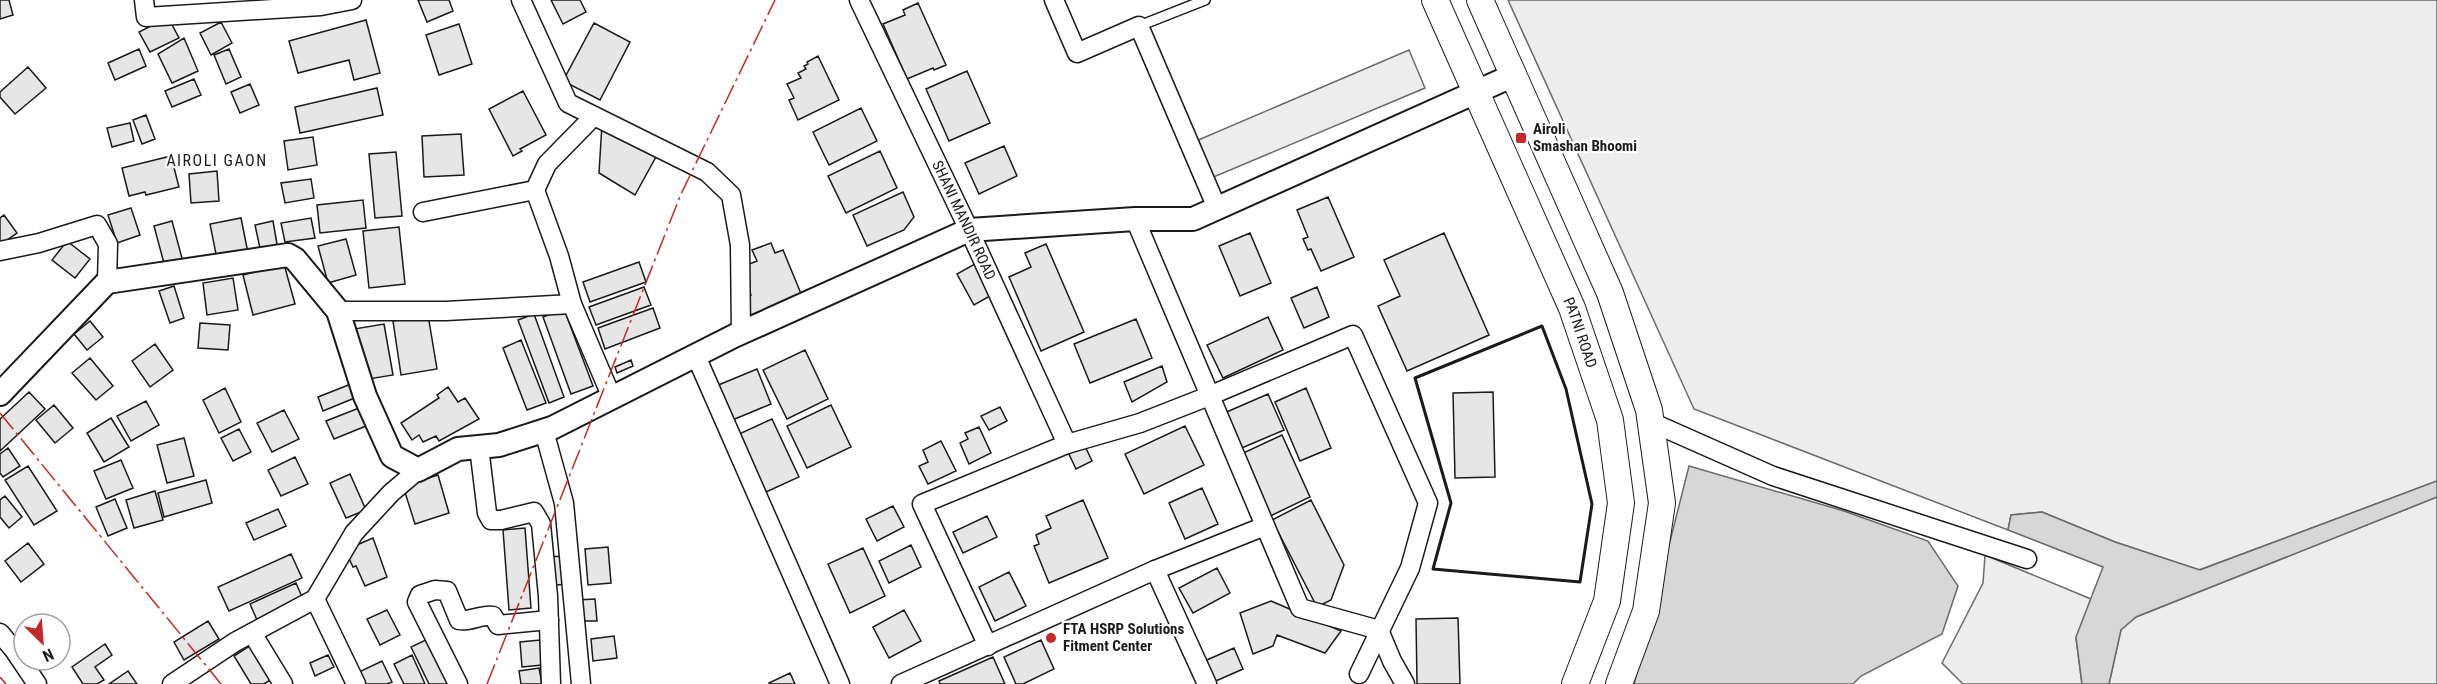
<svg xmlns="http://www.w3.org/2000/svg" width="2437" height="684" font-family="'Roboto Condensed',sans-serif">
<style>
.built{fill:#ededed;stroke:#6a6a6a;stroke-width:1.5}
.water{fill:#d7d7d7;stroke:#6a6a6a;stroke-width:1.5}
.building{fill:#e6e6e6;stroke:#1a1a1a;stroke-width:1.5}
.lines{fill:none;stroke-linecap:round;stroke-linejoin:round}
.service-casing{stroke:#1a1a1a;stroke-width:12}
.minor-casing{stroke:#1a1a1a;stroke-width:21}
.tertiary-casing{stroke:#1a1a1a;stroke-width:26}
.secondary-casing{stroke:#1a1a1a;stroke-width:28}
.service{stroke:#fff;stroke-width:9}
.minor{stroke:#fff;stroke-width:18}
.tertiary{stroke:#fff;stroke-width:22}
.secondary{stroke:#fff;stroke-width:26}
.wall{stroke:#1a1a1a;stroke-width:3}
.power{stroke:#c62828;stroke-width:1.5;stroke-dasharray:21 4.5 3 4.5;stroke-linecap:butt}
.poi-dot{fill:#c62828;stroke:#fff;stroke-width:2}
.labels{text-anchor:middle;stroke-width:4.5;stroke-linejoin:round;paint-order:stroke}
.poi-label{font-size:15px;font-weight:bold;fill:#1a1a1a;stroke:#fff;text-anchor:start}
.street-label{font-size:15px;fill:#1a1a1a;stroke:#fff}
.neighbourhood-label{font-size:16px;letter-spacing:1.5px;fill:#1a1a1a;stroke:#fff}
</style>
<rect width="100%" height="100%" fill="#fff"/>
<path class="built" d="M 1508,0 L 2437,0 L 2437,481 L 2199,570 L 2115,542 L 2042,512 L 2011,515 L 2008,530 L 1694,409 Z
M 1409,50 L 1425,88 L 1204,181 L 1189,144 Z
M 2437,497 L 2437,684 L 2109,684 L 2121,629 L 2136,617 Z
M 1985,555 L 2091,599 L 2076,638 L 2082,684 L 1963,684 L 1942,663 L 1983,583 Z"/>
<path class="water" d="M 1689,466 L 1844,511 L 1928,541 L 1958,586 L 1942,634 L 1861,676 L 1853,684 L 1634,684 Z
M 2437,481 L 2437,497 L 2136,617 L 2121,630 L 2109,684 L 2082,684 L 2076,637 L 2103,567 L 2008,530 L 2011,515 L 2042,512 L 2115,542 L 2200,570 Z"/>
<path class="building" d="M 0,0 L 9,0 L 13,15 L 0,19 Z
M 418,0 L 449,0 L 453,11 L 427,22 Z
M 551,0 L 580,0 L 586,12 L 563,24 Z
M 918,3 L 946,65 L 934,70 L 933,68 L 907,79 L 883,24 L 905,15 L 903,10 Z
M 168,17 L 179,38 L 150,52 L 139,32 Z
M 366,20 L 380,73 L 354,80 L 349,60 L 298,73 L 289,41 Z
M 221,22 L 232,43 L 211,55 L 200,33 Z
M 594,23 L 630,42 L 600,100 L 563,81 Z
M 459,24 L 472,64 L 439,75 L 426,35 Z
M 184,38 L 198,71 L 172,83 L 158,54 Z
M 139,49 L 146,66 L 115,80 L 108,63 Z
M 229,49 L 241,77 L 226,84 L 214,55 Z
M 818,56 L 839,100 L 798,120 L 789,100 L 794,98 L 787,84 L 801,78 L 798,73 L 806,69 L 804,66 L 808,64 L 807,62 Z
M 28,67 L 46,88 L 15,114 L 0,97 L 0,92 Z
M 967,71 L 990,123 L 949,141 L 926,89 Z
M 194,79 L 201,95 L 172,107 L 165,91 Z
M 250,84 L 259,105 L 240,113 L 231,92 Z
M 377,88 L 383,115 L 300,133 L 295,107 Z
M 523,91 L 546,135 L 520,149 L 522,151 L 513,156 L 489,109 Z
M 861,108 L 877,141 L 829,165 L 813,132 Z
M 146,115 L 155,139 L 142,144 L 133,120 Z
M 130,123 L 134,141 L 112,147 L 107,128 Z
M 602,124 L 657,155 L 635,195 L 599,173 Z
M 461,134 L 464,175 L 424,177 L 422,136 Z
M 313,137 L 317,165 L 288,170 L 284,141 Z
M 1004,146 L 1017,176 L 979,194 L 965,163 Z
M 880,151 L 897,188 L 846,213 L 828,176 Z
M 396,152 L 402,216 L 375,218 L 369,154 Z
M 171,156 L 179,187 L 146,195 L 145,192 L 129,196 L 122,168 Z
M 217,171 L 219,201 L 191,203 L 189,174 Z
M 311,179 L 314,198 L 285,203 L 281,183 Z
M 903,192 L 914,217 L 904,230 L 867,246 L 853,215 Z
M 1328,197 L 1354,257 L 1321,271 L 1311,249 L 1308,250 L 1303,239 L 1308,237 L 1297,210 Z
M 363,200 L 366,228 L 320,233 L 317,205 Z
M 131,208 L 140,235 L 117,243 L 108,215 Z
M 4,215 L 17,233 L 0,245 L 0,218 Z
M 241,218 L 248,253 L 217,259 L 210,224 Z
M 311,218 L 315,238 L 285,242 L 281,223 Z
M 172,221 L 183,262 L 165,267 L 154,226 Z
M 273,221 L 278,250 L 261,253 L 255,225 Z
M 399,227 L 405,284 L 369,288 L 363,231 Z
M 1250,233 L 1271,283 L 1240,296 L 1219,246 Z
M 1444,233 L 1489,335 L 1407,371 L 1378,306 L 1400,296 L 1384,260 Z
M 346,239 L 356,275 L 328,283 L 318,246 Z
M 67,241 L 90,259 L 75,278 L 52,260 Z
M 771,243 L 775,253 L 783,250 L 802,296 L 748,316 L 741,299 L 751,295 L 746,283 L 750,282 L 744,266 L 757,261 L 752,250 Z
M 1046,244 L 1084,332 L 1041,351 L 1009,277 L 1031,267 L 1025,253 Z
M 980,261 L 997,292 L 974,305 L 957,274 Z
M 639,262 L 646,282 L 590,302 L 583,282 Z
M 284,264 L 295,304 L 253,315 L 243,275 Z
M 233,278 L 238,310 L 207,315 L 203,283 Z
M 174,286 L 184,318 L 170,323 L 159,291 Z
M 644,287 L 651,305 L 596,325 L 589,307 Z
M 1317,287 L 1329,317 L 1304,328 L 1291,298 Z
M 653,308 L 660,328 L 605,349 L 598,328 Z
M 564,309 L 593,386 L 571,394 L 543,317 Z
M 534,314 L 564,397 L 549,403 L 518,320 Z
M 428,315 L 437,369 L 401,375 L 393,321 Z
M 1268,317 L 1283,350 L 1223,378 L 1207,345 Z
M 1136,319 L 1152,358 L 1090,383 L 1074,344 Z
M 90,321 L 103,337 L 87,350 L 74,334 Z
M 200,323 L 230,325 L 228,350 L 198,348 Z
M 384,324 L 393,375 L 363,380 L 354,329 Z
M 521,340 L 546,403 L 527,410 L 503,348 Z
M 155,344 L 173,370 L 150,387 L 132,361 Z
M 805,350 L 828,399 L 787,419 L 763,370 Z
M 90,358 L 113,386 L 96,400 L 72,373 Z
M 631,360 L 633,366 L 617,373 L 615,367 Z
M 1162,366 L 1167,382 L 1132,402 L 1124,382 Z
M 757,369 L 771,404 L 730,421 L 716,386 Z
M 351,384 L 357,397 L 323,411 L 318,397 Z
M 448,387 L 458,402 L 465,398 L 479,419 L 439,441 L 436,436 L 423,442 L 419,435 L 412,440 L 401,423 L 439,398 L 437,395 Z
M 225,388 L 241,422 L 219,433 L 203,400 Z
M 1306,388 L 1331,448 L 1300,461 L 1275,402 Z
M 29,392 L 45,409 L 0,451 L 0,419 Z
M 1493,392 L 1495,477 L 1455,478 L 1453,393 Z
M 1268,394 L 1284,430 L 1237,450 L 1222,414 Z
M 146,401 L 159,425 L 131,441 L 117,416 Z
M 54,405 L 73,428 L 55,443 L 36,420 Z
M 831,405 L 851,447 L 807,468 L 787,426 Z
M 1000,407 L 1007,421 L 989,430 L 981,416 Z
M 359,408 L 366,426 L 334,439 L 326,421 Z
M 284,410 L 299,439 L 272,452 L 257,423 Z
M 111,418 L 129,447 L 104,462 L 87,433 Z
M 772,419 L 799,477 L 766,492 L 739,434 Z
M 1185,426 L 1204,465 L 1144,494 L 1125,454 Z
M 979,427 L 991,453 L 969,464 L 960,443 L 968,439 L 965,433 Z
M 239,429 L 251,452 L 233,461 L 221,438 Z
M 1282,435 L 1310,497 L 1268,517 L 1239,455 Z
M 184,438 L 194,476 L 167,483 L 157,445 Z
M 941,441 L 956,471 L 928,484 L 919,466 L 928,462 L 923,450 Z
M 1084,444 L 1092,461 L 1076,469 L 1068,452 Z
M 8,448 L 20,466 L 3,477 L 0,473 L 0,454 Z
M 295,457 L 308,484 L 281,496 L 268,470 Z
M 121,460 L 133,488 L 106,499 L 94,471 Z
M 28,466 L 57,511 L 34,525 L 5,480 Z
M 350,474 L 366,510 L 346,518 L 330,483 Z
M 438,475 L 449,513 L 415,524 L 403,486 Z
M 206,480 L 212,503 L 164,517 L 158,493 Z
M 1202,488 L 1218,524 L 1185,539 L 1169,503 Z
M 155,491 L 163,520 L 134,528 L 126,500 Z
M 5,496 L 22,517 L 9,528 L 0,517 L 0,500 Z
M 115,499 L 127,528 L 108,536 L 96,507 Z
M 1083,500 L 1108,558 L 1049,583 L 1034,546 L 1039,544 L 1036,535 L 1051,528 L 1046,516 Z
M 1311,500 L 1344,565 L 1331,600 L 1317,607 L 1272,520 Z
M 893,506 L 904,527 L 877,541 L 866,519 Z
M 278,509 L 286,526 L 254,540 L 246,523 Z
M 987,516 L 997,537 L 963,553 L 953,532 Z
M 525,528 L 531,608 L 509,610 L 503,530 Z
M 373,538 L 387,577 L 365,586 L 356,566 L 353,567 L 345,550 Z
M 28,543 L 44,564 L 21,582 L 5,561 Z
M 911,545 L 921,567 L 889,583 L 879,561 Z
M 608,547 L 611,583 L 588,585 L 585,549 Z
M 863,548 L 885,596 L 850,613 L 828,564 Z
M 291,554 L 302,578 L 229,611 L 218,587 Z
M 566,556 L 567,584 L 547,586 L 545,557 Z
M 1217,568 L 1230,593 L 1193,613 L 1179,588 Z
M 1009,572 L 1026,606 L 995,621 L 979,587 Z
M 296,583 L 303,599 L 257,620 L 250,604 Z
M 595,599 L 597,621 L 578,621 L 576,600 Z
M 1271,601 L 1341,631 L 1325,653 L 1277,635 L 1273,646 L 1253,654 L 1240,613 Z
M 387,610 L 400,635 L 380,645 L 367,619 Z
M 904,610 L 921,641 L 889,658 L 873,627 Z
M 1458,618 L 1460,684 L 1417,684 L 1416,619 Z
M 208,621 L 219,639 L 184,660 L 174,642 Z
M 614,636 L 617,658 L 593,661 L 591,639 Z
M 430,638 L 453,684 L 429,684 L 411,647 Z
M 540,640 L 542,665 L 522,667 L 520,642 Z
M 1041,640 L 1054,669 L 1023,684 L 1016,684 L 1004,657 Z
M 105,644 L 112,655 L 95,667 L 104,680 L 97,684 L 83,684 L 72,667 Z
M 251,645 L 272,679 L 264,684 L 251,684 L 234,656 Z
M 1234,648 L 1243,669 L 1209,684 L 1200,663 Z
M 328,655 L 334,667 L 315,676 L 310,663 Z
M 412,655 L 425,684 L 404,684 L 394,664 Z
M 993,657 L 1005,684 L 940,684 L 939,681 Z
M 382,661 L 392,682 L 387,684 L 364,684 L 359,672 Z
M 539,668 L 542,684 L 521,684 L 519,671 Z
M 128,671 L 137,684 L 109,684 Z
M 790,673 L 795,684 L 769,684 L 769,683 Z"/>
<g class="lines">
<g class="service-casing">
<path id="service" d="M 1139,26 L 1205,0"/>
</g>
<g class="minor-casing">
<g id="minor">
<path d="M 144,0 L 146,17 L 321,6 L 352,0"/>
<path d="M 521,0 L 568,103 L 707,172 L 731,195 L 740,245 L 741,333"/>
<path id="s1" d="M 859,0 L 969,230 L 1067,444"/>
<path d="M 1054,0 L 1077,53 L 1139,26 L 1217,208"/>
<path d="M 423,212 L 535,190"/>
<path d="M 1135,219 L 1300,608 L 1379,630 L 1392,661 L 1405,684"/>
<path d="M 0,251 L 39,243 L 97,225 L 108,244 L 107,282"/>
<path d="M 572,304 L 612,398"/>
<path d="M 338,311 L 446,311 L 572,304 L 559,256 L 535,190 L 547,164 L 594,116"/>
<path d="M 696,356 L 840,684"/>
<path d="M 1651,422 L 1773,476 L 2027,559"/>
<path d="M 544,431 L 564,503 L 581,684"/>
<path d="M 479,447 L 487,513 L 491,520 L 501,520 L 534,512 L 541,524 L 548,596 L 551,684"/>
<path d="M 1155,570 L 1207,684"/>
<path d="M 315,599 L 356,684"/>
<path d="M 0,633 L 14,650 L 37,684"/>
<path d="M 252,633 L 283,684"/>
<path d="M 988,646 L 922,504 L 1067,444 L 1140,423 L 1209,396 L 1353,335 L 1428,503 L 1410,568 L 1359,674"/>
<path d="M 172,684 L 235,642 L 315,599 L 354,533 L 391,493 L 418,470"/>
<path d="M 458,684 L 417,602 L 420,595 L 435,590 L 447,591 L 459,620 C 471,622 481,614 493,616 L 498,625 L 549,620"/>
<path d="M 901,684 L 1155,570 L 1265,526"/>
</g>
</g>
<g class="tertiary-casing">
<path id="tertiary" d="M 0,394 L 107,282 L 288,255 L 295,259 L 338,311 L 365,396 L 392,456 L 418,470 L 458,449 L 499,445 L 552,428 L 734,336 L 969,230 L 1135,219 L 1193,219 L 1514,75"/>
</g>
<g class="secondary-casing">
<g id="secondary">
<path id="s2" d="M 1435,0 L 1572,308 L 1610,420 L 1621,503 L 1607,601 L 1575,684"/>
<path d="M 1480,0 L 1610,293 L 1649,410 L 1662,503 L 1646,611 L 1619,684"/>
</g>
</g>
<use href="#service" class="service"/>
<use href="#minor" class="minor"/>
<use href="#tertiary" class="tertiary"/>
<use href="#secondary" class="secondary"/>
<path class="wall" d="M 1542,326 L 1566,389 L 1592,504 L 1580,582 L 1433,569 L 1451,503 L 1415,378 Z"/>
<path class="power" d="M 0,413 L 221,684
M 0,677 L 6,684
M 487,684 L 681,194 L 775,0"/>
</g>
<g class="poi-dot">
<rect x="1515" y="132" width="12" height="12" rx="3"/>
<circle cx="1051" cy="638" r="6"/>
</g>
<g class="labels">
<g class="poi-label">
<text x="1533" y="134">Airoli<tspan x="1533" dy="17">Smashan Bhoomi</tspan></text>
<text x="1063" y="634">FTA HSRP Solutions<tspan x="1063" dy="17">Fitment Center</tspan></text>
</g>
<g class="street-label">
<text dy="5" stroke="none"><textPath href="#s1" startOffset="244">SHANI MANDIR ROAD</textPath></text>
<text dy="5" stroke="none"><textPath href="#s2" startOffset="363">PATNI ROAD</textPath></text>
</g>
<g class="neighbourhood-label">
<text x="217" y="166">AIROLI GAON</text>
</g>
</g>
<g transform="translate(42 642) rotate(155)"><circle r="28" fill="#ffffff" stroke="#a3a3a3" stroke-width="1.5"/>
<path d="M0-4.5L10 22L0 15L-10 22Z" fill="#c62828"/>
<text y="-9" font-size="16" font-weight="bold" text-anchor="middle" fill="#1a1a1a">N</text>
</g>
</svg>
